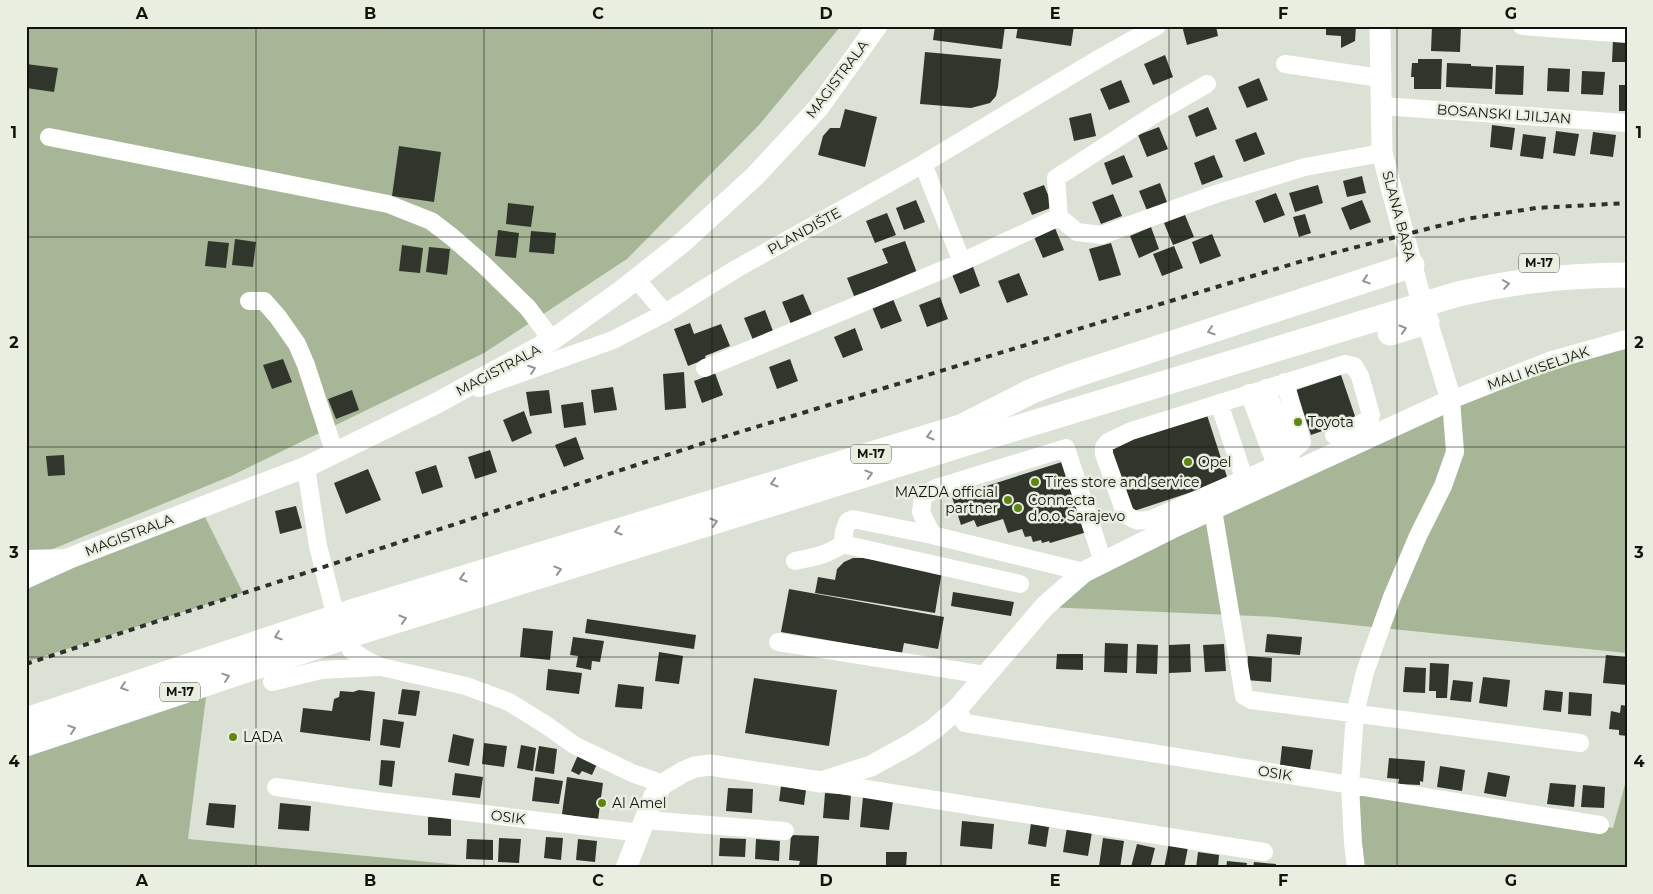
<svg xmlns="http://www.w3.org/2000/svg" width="1653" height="894" font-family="Montserrat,sans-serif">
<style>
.green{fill:#a8b698}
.building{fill:#31362c}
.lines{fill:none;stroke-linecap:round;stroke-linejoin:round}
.minor{stroke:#fff;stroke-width:18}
.major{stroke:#fff;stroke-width:21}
.highway{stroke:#fff;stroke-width:25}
.rail{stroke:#2e312b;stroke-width:4;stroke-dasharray:6 6;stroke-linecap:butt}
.oneway{stroke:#949593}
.grid{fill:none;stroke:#11130e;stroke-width:1;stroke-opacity:0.55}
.poi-dot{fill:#608811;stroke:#e8efe1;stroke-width:2}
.labels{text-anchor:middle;stroke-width:5;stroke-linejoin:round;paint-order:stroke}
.shield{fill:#e8efe1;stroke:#52554d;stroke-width:1}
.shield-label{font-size:12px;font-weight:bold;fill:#11130e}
.street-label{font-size:14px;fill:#11130e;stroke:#e8efe1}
.poi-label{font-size:14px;fill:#11130e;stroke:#e8efe1;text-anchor:start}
.neatline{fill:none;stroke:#11130e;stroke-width:2}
.grid-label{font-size:16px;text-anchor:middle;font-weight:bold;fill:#11130e}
</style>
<rect width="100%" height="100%" fill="#dbe1d4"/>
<path class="green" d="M 26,26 L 841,26 L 759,125 L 627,259 L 484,353 L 231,476 L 26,560 Z
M 1627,340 L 1627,653 L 1275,617 L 1046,607 L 1063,588 L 1385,431 Z
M 202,511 L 243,593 L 26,662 L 26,588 Z
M 206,697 L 188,839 L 492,868 L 26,868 L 26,751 Z
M 1627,777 L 1627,868 L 1353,868 L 1350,790 L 1613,828 Z"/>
<path class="building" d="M 935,26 L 1005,26 L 1002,49 L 933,40 Z
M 1018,26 L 1074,26 L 1071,46 L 1016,38 Z
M 1182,26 L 1216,26 L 1218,36 L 1187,45 Z
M 1326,26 L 1356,26 L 1355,41 L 1341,48 L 1341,36 L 1326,35 Z
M 1432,26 L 1461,26 L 1460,52 L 1431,51 Z
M 1613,39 L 1627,40 L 1627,62 L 1612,62 Z
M 925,52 L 1001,59 L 998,87 L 996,96 L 990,103 L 971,108 L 920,104 Z
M 1165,55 L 1173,77 L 1153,85 L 1144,64 Z
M 1418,59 L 1442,59 L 1441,89 L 1414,89 L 1414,77 L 1411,77 L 1412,63 L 1418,63 Z
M 1447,63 L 1471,64 L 1471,66 L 1493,67 L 1492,89 L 1446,87 Z
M 26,64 L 58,68 L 54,92 L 26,88 Z
M 1496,65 L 1524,66 L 1523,95 L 1495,94 Z
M 1548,68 L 1570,69 L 1569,92 L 1547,91 Z
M 1582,71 L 1605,72 L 1603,95 L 1581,94 Z
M 1259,78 L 1268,100 L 1247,108 L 1238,87 Z
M 1121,80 L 1130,102 L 1109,110 L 1100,89 Z
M 1619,85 L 1627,85 L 1627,111 L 1619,111 Z
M 1208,107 L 1217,129 L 1196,137 L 1188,116 Z
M 845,109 L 877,117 L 865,167 L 818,155 L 823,136 L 830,128 L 840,128 Z
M 1091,113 L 1096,136 L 1074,141 L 1069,118 Z
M 1492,125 L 1515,128 L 1512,150 L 1490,147 Z
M 1159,127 L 1168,149 L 1147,157 L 1138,135 Z
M 1556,131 L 1579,134 L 1575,156 L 1553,153 Z
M 1256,132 L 1265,154 L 1244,162 L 1235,140 Z
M 1593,132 L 1616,135 L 1613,157 L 1590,154 Z
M 1523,134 L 1546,137 L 1543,159 L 1520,156 Z
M 399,146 L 441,152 L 434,202 L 392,196 Z
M 1124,155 L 1133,177 L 1112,185 L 1104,163 Z
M 1214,155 L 1223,177 L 1202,185 L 1194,163 Z
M 1362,176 L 1366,193 L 1347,197 L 1343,181 Z
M 1160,183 L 1168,205 L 1148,213 L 1139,191 Z
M 1044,185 L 1053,207 L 1032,215 L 1023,193 Z
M 1318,185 L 1323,203 L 1295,212 L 1289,193 Z
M 1276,193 L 1285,215 L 1264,223 L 1255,201 Z
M 1113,194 L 1122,216 L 1101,224 L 1092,202 Z
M 916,200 L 925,222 L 904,230 L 896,208 Z
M 1362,200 L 1371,222 L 1350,230 L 1341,208 Z
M 508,203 L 534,206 L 531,227 L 506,224 Z
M 887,213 L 896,235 L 875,243 L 866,221 Z
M 1305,214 L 1311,233 L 1299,237 L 1293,217 Z
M 1185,215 L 1194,237 L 1173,245 L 1164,223 Z
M 1151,227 L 1159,249 L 1139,258 L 1130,236 Z
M 1055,228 L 1064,250 L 1043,258 L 1034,237 Z
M 498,230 L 519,233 L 516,258 L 495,256 Z
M 531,231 L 556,233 L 554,254 L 529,252 Z
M 1212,234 L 1221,256 L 1200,264 L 1192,242 Z
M 235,239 L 256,242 L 253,267 L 232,265 Z
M 208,241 L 229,243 L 226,268 L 205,266 Z
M 905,241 L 917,273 L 854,296 L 847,278 L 888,263 L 882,249 Z
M 1111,243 L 1121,275 L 1099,281 L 1089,249 Z
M 402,245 L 423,248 L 420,273 L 399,271 Z
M 1174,246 L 1183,268 L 1162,276 L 1153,254 Z
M 429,247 L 450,249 L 447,275 L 426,272 Z
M 972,264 L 980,286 L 960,294 L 951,272 Z
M 1019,273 L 1028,295 L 1007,303 L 998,281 Z
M 803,294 L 812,315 L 791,324 L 782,302 Z
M 940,297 L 948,319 L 927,327 L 919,305 Z
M 893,299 L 902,321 L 881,329 L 872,307 Z
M 765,310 L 773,331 L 753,340 L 744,318 Z
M 690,323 L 694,334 L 721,324 L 730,346 L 705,356 L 706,359 L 688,366 L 674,329 Z
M 855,328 L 863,350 L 843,358 L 834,337 Z
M 283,359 L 292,382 L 272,389 L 263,365 Z
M 790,359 L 798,381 L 777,389 L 769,367 Z
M 684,372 L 686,408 L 665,410 L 663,374 Z
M 715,373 L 723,395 L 702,403 L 694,381 Z
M 1341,375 L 1356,419 L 1311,435 L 1296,390 Z
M 613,387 L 617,410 L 594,413 L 591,390 Z
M 352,390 L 359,410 L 336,419 L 328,399 Z
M 549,390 L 552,413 L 530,416 L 526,392 Z
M 583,402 L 586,425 L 564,428 L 561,405 Z
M 524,411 L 532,433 L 512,442 L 503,420 Z
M 1207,415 L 1228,480 L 1131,512 L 1109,447 Z
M 576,437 L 584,459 L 564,467 L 555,445 Z
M 490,450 L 497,472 L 475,479 L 468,457 Z
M 64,455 L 65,475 L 48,476 L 46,456 Z
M 1065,461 L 1087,532 L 1050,543 L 1049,541 L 1042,543 L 1041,540 L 1033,542 L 1031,536 L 1025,537 L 1022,529 L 1008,533 L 1003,519 L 977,527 L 974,520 L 961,525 L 952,497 Z
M 436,465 L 443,487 L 422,494 L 415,472 Z
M 368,469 L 381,500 L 346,514 L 334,483 Z
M 296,506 L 302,528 L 280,534 L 275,511 Z
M 853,558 L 863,558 L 942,571 L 935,613 L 815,593 L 818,577 L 835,580 L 837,569 L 844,562 Z
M 789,589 L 944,617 L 938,649 L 904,643 L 902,653 L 781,632 Z
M 953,592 L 1014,602 L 1011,616 L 951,606 Z
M 587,619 L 696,635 L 694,649 L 585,633 Z
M 523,628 L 553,631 L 550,660 L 520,657 Z
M 1267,634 L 1302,637 L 1300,655 L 1265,652 Z
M 573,637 L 604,641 L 600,662 L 592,661 L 591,670 L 576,667 L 578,656 L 570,655 Z
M 1105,643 L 1128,644 L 1127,673 L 1104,672 Z
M 1137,644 L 1158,645 L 1157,674 L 1136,673 Z
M 1190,644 L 1191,672 L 1169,673 L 1169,645 Z
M 1224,644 L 1226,671 L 1205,672 L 1203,645 Z
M 659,652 L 683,656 L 679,684 L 655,681 Z
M 1057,654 L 1083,654 L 1083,670 L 1056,669 Z
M 1606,655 L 1627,657 L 1627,685 L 1603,683 Z
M 1248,656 L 1272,658 L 1271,682 L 1246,680 Z
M 1430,663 L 1449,664 L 1447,698 L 1436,698 L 1436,691 L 1429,691 Z
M 1405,667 L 1426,668 L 1425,693 L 1403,692 Z
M 548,669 L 582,673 L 579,694 L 546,690 Z
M 1483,677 L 1510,680 L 1507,707 L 1479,703 Z
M 754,678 L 837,690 L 829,746 L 745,733 Z
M 1453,680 L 1473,682 L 1471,702 L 1450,700 Z
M 618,684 L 644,687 L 642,709 L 615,707 Z
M 402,689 L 420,691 L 416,716 L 398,714 Z
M 359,690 L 375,692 L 370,741 L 300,732 L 303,708 L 332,711 L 334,699 L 339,697 L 340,691 L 353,692 Z
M 1545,690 L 1563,692 L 1561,712 L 1543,710 Z
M 1569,692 L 1592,694 L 1591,716 L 1568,714 Z
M 1621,705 L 1627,706 L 1627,736 L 1619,735 L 1619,730 L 1609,729 L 1611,711 L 1620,713 Z
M 383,719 L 404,722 L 400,748 L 380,745 Z
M 453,734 L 474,739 L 469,766 L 448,762 Z
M 484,743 L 507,746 L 504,767 L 482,764 Z
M 521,745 L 536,748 L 533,771 L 517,768 Z
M 539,746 L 557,749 L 554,774 L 535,771 Z
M 1282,746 L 1313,750 L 1310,770 L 1280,765 Z
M 578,755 L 597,764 L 592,775 L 582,771 L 579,775 L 571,771 Z
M 1389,758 L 1425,761 L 1423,782 L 1420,781 L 1420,785 L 1398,784 L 1399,779 L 1387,778 Z
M 381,760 L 395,761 L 392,787 L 379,785 Z
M 1440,766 L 1465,770 L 1462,791 L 1437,787 Z
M 1488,772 L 1510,776 L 1506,797 L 1484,793 Z
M 455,773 L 483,777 L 480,798 L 452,795 Z
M 535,777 L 563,781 L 559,804 L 532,801 Z
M 567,777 L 603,783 L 598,820 L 562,814 Z
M 1550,783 L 1576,785 L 1574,807 L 1547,804 Z
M 1583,785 L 1605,787 L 1604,808 L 1581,807 Z
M 781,786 L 806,790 L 804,805 L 779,801 Z
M 728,788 L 753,789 L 752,813 L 726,811 Z
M 825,793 L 851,795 L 849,820 L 823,818 Z
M 863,797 L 893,801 L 889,830 L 860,827 Z
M 209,803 L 236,805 L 234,828 L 206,825 Z
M 280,803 L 311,806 L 309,831 L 278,829 Z
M 428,817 L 451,818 L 451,836 L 428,835 Z
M 962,821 L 994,824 L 992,849 L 960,846 Z
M 1031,823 L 1049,827 L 1046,847 L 1028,844 Z
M 1067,827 L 1092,832 L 1088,856 L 1063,852 Z
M 791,835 L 819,836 L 817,866 L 799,865 L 800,861 L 789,860 Z
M 546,837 L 563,838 L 561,860 L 544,858 Z
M 499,838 L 521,839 L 519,863 L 498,862 Z
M 720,838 L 746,839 L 745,857 L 719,856 Z
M 1103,838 L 1124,841 L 1120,868 L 1099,866 Z
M 467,839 L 493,840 L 493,860 L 466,859 Z
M 578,839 L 597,841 L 595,862 L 576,860 Z
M 756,839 L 780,841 L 779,861 L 755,859 Z
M 1169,843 L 1188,847 L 1184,868 L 1164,868 Z
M 1137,844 L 1155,848 L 1150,868 L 1131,867 Z
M 886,852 L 907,852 L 906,868 L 886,868 Z
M 1198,852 L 1219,855 L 1218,868 L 1196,868 Z
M 1227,861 L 1247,863 L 1246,868 L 1226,868 Z
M 1254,862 L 1276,864 L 1276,868 L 1253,868 Z"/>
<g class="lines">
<path class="minor" d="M 1522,26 L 1627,34
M 1285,64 L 1380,78
M 1207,84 L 1155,114 L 1056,178 L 1059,217 L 1077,232 L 1102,235 L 1216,194 L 1305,167 L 1382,153
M 1381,106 L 1627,123
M 49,137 L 388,204 L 431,221 L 452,237 L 484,265 L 528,308 L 552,340
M 923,164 L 962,262
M 636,279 L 665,313
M 249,301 L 264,301 L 278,317 L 297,344 L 306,365 L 335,454
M 705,368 L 962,262 L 1059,217
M 1285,382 L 1302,442 L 1276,465 L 1152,519 C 1140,521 1135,523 1125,513 L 1104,454 L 1104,447 L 1108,442 L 1131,431 L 1345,364 L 1354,366 L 1360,376 L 1371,415 L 1370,419 L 1367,421 L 1334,435
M 479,388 L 613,340 L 665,313 L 736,269 L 923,164 L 1100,58 L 1157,26
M 1266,388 L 1291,454
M 1249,393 L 1276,465 L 1281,474
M 1219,403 L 1244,478
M 306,467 L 318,546 L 332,602 L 351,650 L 368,661 L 381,667 L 466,686 L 509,702 L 549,727 L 574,745 L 632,773 L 663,784
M 1213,510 L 1244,696 L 1251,700 L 1580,743
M 932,535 L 921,512 L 923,497 L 936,488 L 1066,448 L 1103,562
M 26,559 L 66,558
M 795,561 C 813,557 829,555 844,543
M 1020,584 L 847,545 L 844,543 C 842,535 845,528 848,521 L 853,519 L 932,535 L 1084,572
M 778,642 L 985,675
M 272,682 L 321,670 L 378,667
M 957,709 L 965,723 L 1600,825
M 822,782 L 1264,852
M 276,787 L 376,801 L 641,833
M 645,820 L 785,831
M 1356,868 L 1353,843 L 1350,785 L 1355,714 L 1365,672 L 1392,597 L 1418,536 L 1443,486 L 1455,452 L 1451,400 L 1549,361 L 1627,339"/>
<path class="major" d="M 26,578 L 70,558 L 306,467 L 437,403 L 552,340 L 621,291 L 683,242 L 755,176 L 819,107 L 877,26
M 626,868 L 654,796 L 663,784 L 683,772 L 695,767 L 710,765 L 821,782 L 871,766 L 911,744 L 934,729 L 957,709 L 1045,606 L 1084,572 L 1170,529 L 1451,400 L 1424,311 L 1382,153 L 1380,26"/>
<path class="highway" d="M 1390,333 L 1427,322
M 963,426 L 1032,391 L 1069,377 L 1412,265
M 26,720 L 348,613 L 980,421
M 26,744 L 357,633 L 967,443 L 1458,294 C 1513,281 1570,275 1627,275"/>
<path class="rail" d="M 26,664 L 707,442 L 1302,261 L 1466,219 L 1536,208 L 1627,203"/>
</g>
<defs><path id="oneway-chevron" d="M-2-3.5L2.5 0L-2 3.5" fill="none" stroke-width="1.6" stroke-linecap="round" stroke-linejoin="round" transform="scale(1.25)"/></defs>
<g class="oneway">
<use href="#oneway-chevron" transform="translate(1366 280) rotate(162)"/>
<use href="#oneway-chevron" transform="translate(1506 284) rotate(-9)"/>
<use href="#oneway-chevron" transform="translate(1403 329) rotate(-16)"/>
<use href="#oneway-chevron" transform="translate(1211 331) rotate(162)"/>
<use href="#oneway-chevron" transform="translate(532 369) rotate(-20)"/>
<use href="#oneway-chevron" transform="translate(930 436) rotate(163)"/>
<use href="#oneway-chevron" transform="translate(869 474) rotate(-17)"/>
<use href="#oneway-chevron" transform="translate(774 483) rotate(163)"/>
<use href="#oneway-chevron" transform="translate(714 522) rotate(-17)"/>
<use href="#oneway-chevron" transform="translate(618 531) rotate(163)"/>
<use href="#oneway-chevron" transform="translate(558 570) rotate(-17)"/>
<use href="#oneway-chevron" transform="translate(463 578) rotate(163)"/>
<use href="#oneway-chevron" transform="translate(403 619) rotate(-17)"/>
<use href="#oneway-chevron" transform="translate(278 636) rotate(161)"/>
<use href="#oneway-chevron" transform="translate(226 677) rotate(-19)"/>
<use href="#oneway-chevron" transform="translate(124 687) rotate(161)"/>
<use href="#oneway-chevron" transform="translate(72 729) rotate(-19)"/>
</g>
<path class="grid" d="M 256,26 L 256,868M 484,26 L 484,868M 712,26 L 712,868M 941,26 L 941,868M 1169,26 L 1169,868M 1397,26 L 1397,868M 26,237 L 1627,237M 26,447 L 1627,447M 26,657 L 1627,657"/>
<g class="poi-dot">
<circle cx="1298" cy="422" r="5"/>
<circle cx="1188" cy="462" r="5"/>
<circle cx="1035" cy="482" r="5"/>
<circle cx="1008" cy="500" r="5"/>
<circle cx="1018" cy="508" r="5"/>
<circle cx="233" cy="737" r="5"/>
<circle cx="602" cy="803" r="5"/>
</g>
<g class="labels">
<g class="shield">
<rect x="1519" y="253.5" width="40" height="19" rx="4"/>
<rect x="851" y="444.5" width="40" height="19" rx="4"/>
<rect x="160" y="682.5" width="40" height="19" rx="4"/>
</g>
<g class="shield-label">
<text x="1539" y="267">M-17</text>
<text x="871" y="458">M-17</text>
<text x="180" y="696">M-17</text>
</g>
<g class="street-label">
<text transform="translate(837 79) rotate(-53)" y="5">MAGISTRALA</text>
<text transform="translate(1504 114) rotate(4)" y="5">BOSANSKI LJILJAN</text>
<text transform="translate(1399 216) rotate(75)" y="5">SLANA BARA</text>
<text transform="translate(804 231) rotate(-29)" y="5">PLANDIŠTE</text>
<text transform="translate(1538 368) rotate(-19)" y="5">MALI KISELJAK</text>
<text transform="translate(498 370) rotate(-28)" y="5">MAGISTRALA</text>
<text transform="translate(129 535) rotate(-21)" y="5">MAGISTRALA</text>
<text transform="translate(1275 773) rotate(9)" y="5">OSIK</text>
<text transform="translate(508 817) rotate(7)" y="5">OSIK</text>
</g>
<g class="poi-label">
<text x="1308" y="427">Toyota</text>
<text x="1198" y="467">Opel</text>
<text x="1045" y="487">Tires store and service</text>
<text x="998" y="497" text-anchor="end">MAZDA official<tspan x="998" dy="16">partner</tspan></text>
<text x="1028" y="505">Connecta<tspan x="1028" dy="16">d.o.o. Sarajevo</tspan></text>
<text x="243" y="742">LADA</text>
<text x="612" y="808">Al Amel</text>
</g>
</g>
<rect width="1653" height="894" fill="none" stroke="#e8efe1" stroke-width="55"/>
<rect x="28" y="28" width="1598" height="838" class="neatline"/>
<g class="grid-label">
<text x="142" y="19">A</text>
<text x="370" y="19">B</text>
<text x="598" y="19">C</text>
<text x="826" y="19">D</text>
<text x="1055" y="19">E</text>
<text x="1283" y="19">F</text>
<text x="1511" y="19">G</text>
<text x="14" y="138">1</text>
<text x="1639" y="138">1</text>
<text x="14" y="348">2</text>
<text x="1639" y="348">2</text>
<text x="14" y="558">3</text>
<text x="1639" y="558">3</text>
<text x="14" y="767">4</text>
<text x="1639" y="767">4</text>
<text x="142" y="886">A</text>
<text x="370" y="886">B</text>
<text x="598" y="886">C</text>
<text x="826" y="886">D</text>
<text x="1055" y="886">E</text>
<text x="1283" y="886">F</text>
<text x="1511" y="886">G</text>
</g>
</svg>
